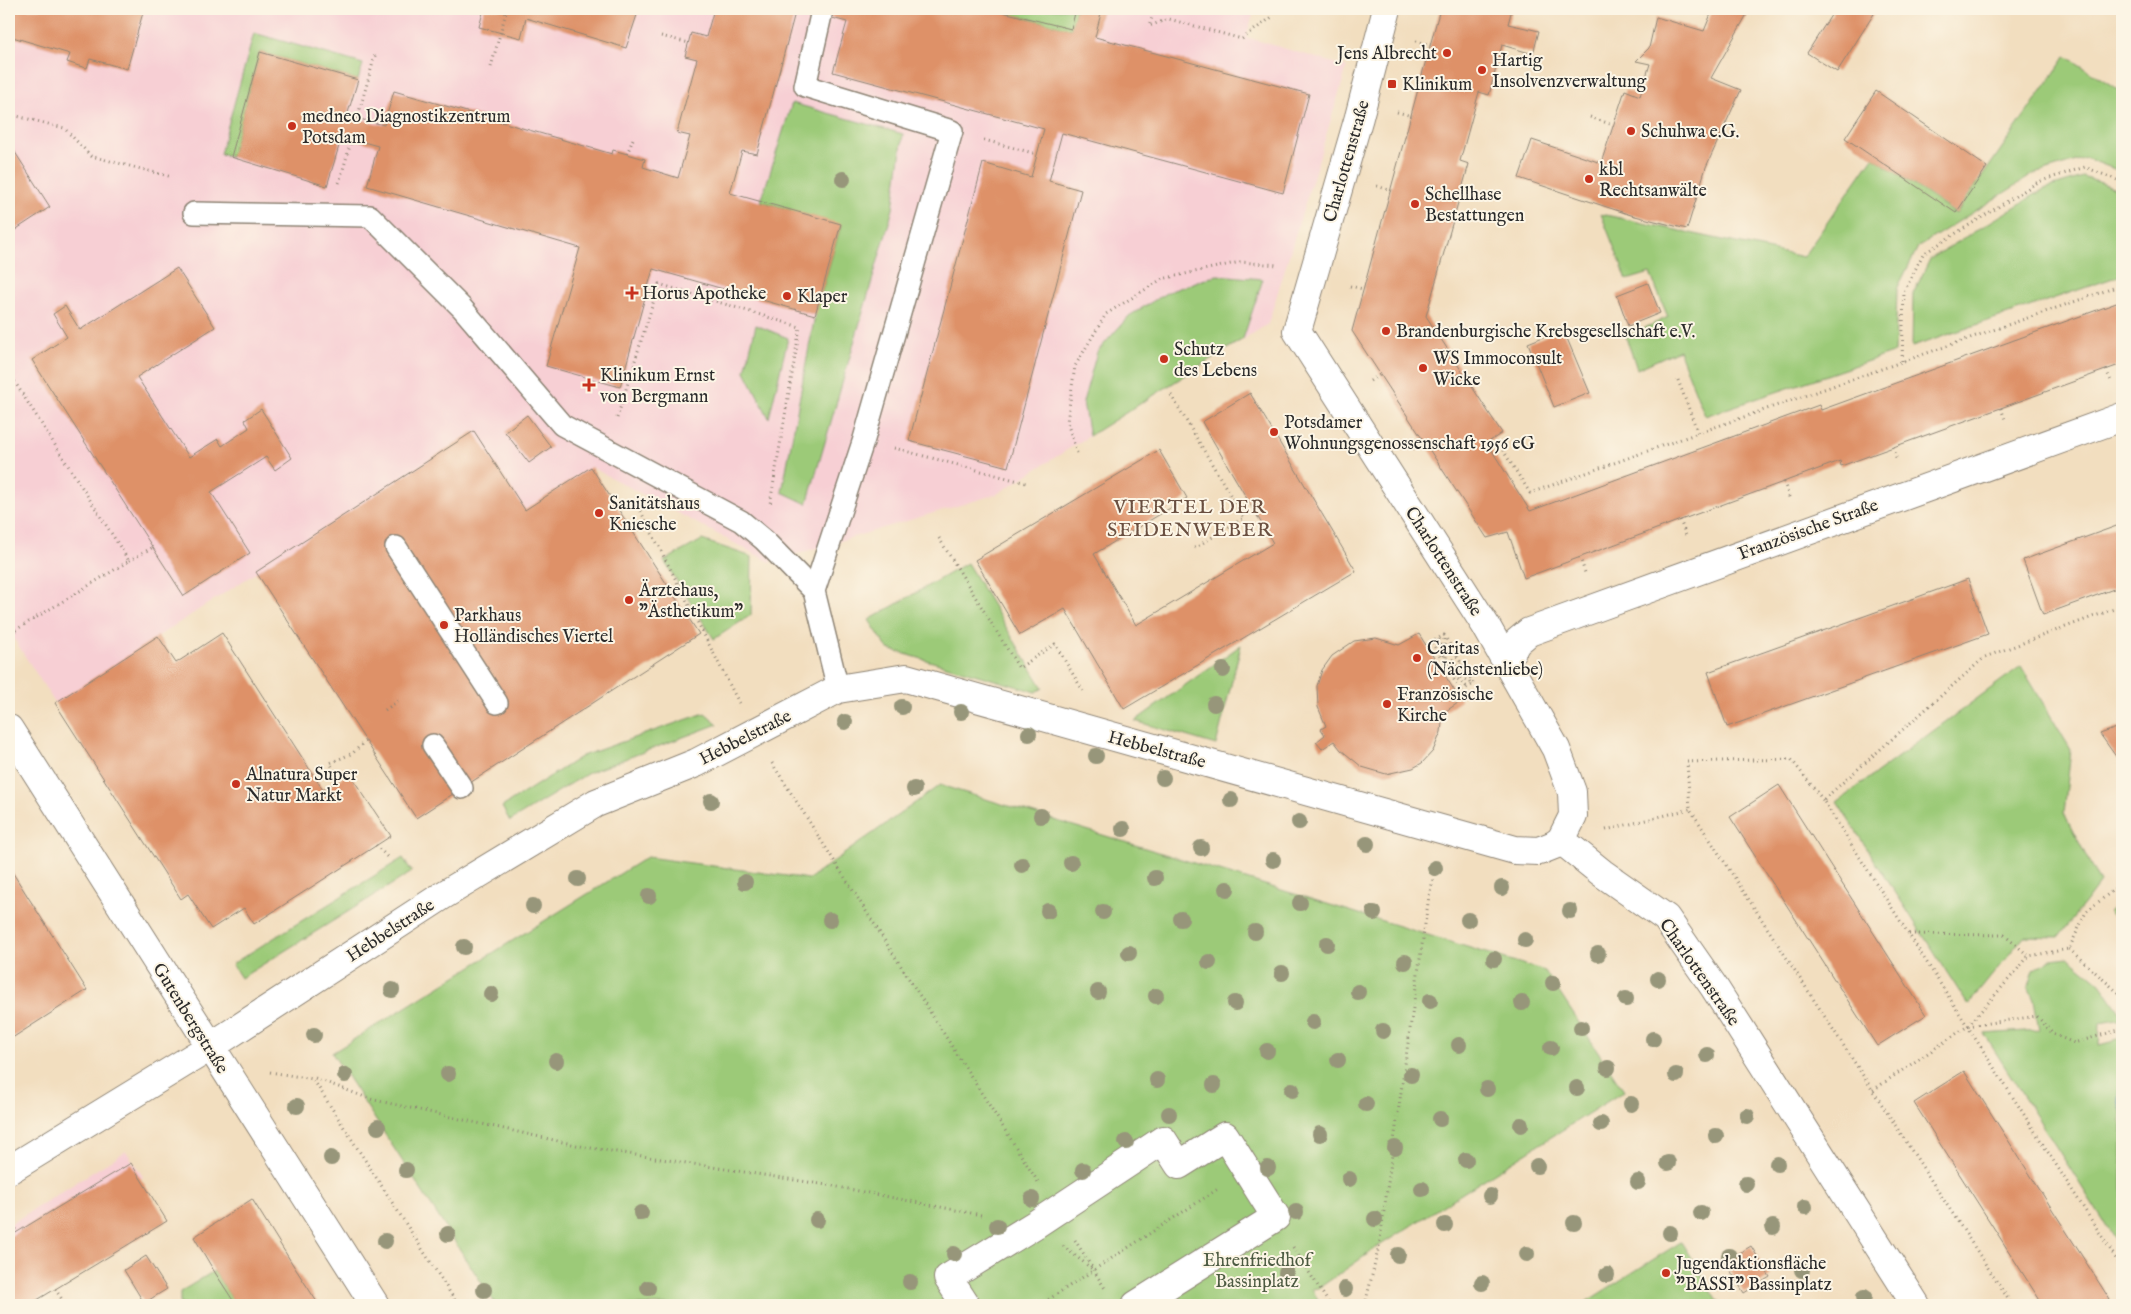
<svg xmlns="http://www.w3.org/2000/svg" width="2131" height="1314" font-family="'IM FELL English',serif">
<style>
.built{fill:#f7cfd4}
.green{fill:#9cca78;stroke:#647a52}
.water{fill:#60a2d4;stroke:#466680}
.building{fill:#de9168}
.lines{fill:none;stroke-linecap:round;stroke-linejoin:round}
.lane-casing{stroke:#8e8475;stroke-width:24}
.street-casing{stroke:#8e8475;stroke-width:30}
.path{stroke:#8e8475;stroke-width:3;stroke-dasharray:1 4;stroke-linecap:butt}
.lane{stroke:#fff;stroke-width:21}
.street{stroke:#fff;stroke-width:28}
.tree{fill:#97967a}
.poi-dot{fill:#c8321e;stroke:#fcf5e5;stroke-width:2}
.labels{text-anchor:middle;stroke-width:4;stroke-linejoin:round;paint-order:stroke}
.poi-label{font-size:18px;fill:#2b2b2b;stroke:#fcf5e5;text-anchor:start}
.street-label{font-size:18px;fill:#2b2b2b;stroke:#fcf5e5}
.park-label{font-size:18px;fill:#4d5b42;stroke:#fcf5e5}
.quarter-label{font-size:20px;letter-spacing:1px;fill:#6a4f40;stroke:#fcf5e5}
</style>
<rect width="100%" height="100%" fill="#fcf5e5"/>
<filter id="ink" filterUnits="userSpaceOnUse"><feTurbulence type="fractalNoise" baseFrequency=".02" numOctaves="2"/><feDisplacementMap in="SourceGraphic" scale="10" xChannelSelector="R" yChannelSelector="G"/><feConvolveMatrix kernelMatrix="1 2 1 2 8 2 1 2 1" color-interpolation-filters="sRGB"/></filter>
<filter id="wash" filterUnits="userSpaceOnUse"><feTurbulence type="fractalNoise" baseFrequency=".0096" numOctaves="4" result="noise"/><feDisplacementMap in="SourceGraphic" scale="20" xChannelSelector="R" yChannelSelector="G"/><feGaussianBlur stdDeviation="1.12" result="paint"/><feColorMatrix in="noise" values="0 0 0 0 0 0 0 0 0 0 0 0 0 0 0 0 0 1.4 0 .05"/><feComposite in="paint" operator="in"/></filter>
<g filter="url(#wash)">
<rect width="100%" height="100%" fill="#f2debf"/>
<path class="built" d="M 9,9 L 1255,9 L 1246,37 L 1347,67 L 1268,324 L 997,494 L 770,562 L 591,467 L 525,510 L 474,431 L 55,703 L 9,631 Z
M 126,1151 L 143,1177 L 9,1260 L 9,1225 Z"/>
<path class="green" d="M 991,9 L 1076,9 L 1071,29 Z
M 254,33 L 363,64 L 358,80 L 260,52 L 231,157 L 220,154 Z
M 2066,56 L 2122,92 L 2122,172 L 2086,158 L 2034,174 L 1918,247 L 1897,289 L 1895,352 L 1705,416 L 1679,350 L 1637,369 L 1626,337 L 1668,317 L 1650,273 L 1627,280 L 1601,214 L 1803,257 L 1873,157 L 1956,214 Z
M 792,103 L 903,134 L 893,209 L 807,504 L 782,492 L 815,315 L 841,225 L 761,201 Z
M 2083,177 L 2122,190 L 2122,275 L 1912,347 L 1913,294 L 1930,259 L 2044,189 Z
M 1217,275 L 1263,279 L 1243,339 L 1089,436 L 1083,402 L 1097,352 L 1129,316 L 1168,292 Z
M 756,325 L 788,338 L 769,418 L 745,371 Z
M 702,540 L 752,557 L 751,615 L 714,639 L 664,561 Z
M 967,563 L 1043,688 L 1036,692 L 888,649 L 869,620 Z
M 1241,645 L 1216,745 L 1135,721 Z
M 2021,666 L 2071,750 L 2064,813 L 2100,883 L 2059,937 L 2024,936 L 1968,1005 L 1837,802 Z
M 705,713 L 718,724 L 590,772 L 510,821 L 502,807 L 582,756 Z
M 940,785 L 1545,971 L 1624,1091 L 1379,1246 L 1319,1288 L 1312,1289 L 1321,1305 L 496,1305 L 332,1053 L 647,857 L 809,879 Z
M 403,858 L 412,872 L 241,978 L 232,964 Z
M 2122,900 L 2122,926 L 2108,912 Z
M 2068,957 L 2100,983 L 2122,1015 L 2122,1019 L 2100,1023 L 2099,1045 L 2122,1039 L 2119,1100 L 2122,1111 L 2122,1250 L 1984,1034 L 2039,1030 L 2034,1000 L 2028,986 L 2033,970 L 2051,959 Z
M 1681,1242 L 1721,1305 L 1581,1305 Z
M 214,1271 L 236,1305 L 180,1305 L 180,1292 Z"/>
<path class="water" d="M 2122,1059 L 2122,1111 L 2119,1100 Z"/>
<g id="blocks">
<path class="building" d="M 9,9 L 144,9 L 127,69 L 90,59 L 87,68 L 79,66 L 67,62 L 70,54 L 9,36 Z
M 484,9 L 639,9 L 626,48 L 526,18 L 521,38 L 479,27 Z
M 714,9 L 796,9 L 757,154 L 742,151 L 730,193 L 841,224 L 815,315 L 653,269 L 620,387 L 546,366 L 580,248 L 367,186 L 378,146 L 352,139 L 342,136 L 327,186 L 231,157 L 260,52 L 358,80 L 347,116 L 384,125 L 394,91 L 612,154 L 613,150 L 645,159 L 643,167 L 678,178 L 690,136 L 677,133 L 697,59 L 685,56 L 691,33 L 706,37 Z
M 799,9 L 991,9 L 1071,29 L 1076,9 L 1102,9 L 1095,37 L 1309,94 L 1283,193 L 1062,133 L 1049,181 L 1081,190 L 1008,467 L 909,441 L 983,163 L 1031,177 L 1044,129 L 833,72 L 847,22 Z
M 1440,9 L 1512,9 L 1508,24 L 1539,31 L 1533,54 L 1502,45 L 1489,95 L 1479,92 L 1460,161 L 1469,164 L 1426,316 L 1502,433 L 1487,443 L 1530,511 L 1819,405 L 1821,410 L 2122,301 L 2122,364 L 1841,466 L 1840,461 L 1524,578 L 1508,532 L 1487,538 L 1352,331 Z
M 1713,9 L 1750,9 L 1711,78 L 1741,90 L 1706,167 L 1687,229 L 1631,215 L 1519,178 L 1532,140 L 1601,163 L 1625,90 L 1640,96 L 1650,64 L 1636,61 L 1649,48 L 1656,17 L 1704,31 Z
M 1835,9 L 1877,9 L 1837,72 L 1807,53 Z
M 1876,91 L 1987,167 L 1956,213 L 1845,138 Z
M 11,146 L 50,207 L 9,234 L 9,147 Z
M 177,268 L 215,327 L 137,377 L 189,457 L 218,439 L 222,446 L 249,428 L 245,420 L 261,409 L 292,458 L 275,470 L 266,457 L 211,492 L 250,553 L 184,596 L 32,360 L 67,337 L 53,314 L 65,306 L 80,330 Z
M 1648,283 L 1660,313 L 1628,326 L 1617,295 Z
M 1563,329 L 1590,393 L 1554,407 L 1528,343 Z
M 1250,393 L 1356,571 L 1124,709 L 1065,609 L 1020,635 L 975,560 L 1159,450 L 1187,498 L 1094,554 L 1136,625 L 1273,543 L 1202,422 Z
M 527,415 L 551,447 L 529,463 L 505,432 Z
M 474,431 L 525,510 L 591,467 L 699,634 L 416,818 L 256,572 Z
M 2122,524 L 2122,586 L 2043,615 L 2023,560 Z
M 1968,579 L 1988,634 L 1727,727 L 1708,672 Z
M 222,633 L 323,790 L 349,773 L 391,836 L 254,924 L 244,908 L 211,929 L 188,894 L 181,899 L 55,703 L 158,636 L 176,663 Z
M 1419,634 L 1461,701 L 1443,713 L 1441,732 L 1433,751 L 1422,763 L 1413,768 L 1386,774 L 1362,767 L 1341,750 L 1334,741 L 1322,749 L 1316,742 L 1325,735 L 1321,729 L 1326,726 L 1318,707 L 1317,686 L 1322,670 L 1332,656 L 1354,641 L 1376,638 L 1399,645 Z
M 2122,726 L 2122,765 L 2100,734 Z
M 1779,785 L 1926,1015 L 1877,1046 L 1730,817 Z
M 9,867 L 87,990 L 9,1040 Z
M 1964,1071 L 2110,1300 L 2102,1305 L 2043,1305 L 1914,1103 Z
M 131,1163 L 167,1221 L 29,1305 L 9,1305 L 9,1237 Z
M 252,1199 L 295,1268 L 319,1305 L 236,1305 L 214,1271 L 194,1237 Z
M 1751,1246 L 1770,1277 L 1744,1293 L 1725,1262 Z
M 146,1256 L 167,1289 L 144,1303 L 124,1270 Z"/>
</g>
</g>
<g filter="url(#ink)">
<use href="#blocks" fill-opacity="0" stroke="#8e8475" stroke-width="1"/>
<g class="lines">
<g class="lane-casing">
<path id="lane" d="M 821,15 L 805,86 L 952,131 L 864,439 L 814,591 L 838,689
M 194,213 L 370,216 L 462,308 L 562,425 L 741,521 L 764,540 L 814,591
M 396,547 L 497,703
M 433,745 L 462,788"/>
</g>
<g class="street-casing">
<path id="street" d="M 1507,659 L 1517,642 L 1529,632 L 2122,417
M 9,729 L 375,1305
M 1561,840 L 1602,873 L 1666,918 L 1714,987 L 1916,1305
M 9,1170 L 210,1047 L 442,896 L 596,803 L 696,763 L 838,689 L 906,678 L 1515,850 L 1539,851 L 1554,845 L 1561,840 L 1573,816 L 1572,792 L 1556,749 L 1486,626 L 1297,331 L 1359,117 L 1387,9
M 964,1305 L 965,1304 L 948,1278 L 1036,1224 L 1163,1140 L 1179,1165 L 1225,1136 L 1276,1217 L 1136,1305"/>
</g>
<path class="path" d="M 1155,9 L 1149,26 L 1169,19 L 1242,39 L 1272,17
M 661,36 L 689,43
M 1416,41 L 1431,45
M 491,67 L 506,12
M 1397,112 L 1412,116
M 9,114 L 64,128 L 91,156 L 172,177
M 1590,117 L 1613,125
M 357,119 L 376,52
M 984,140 L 1037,154
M 627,154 L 633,139
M 339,183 L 352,139
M 1377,186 L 1392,191
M 1350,286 L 1363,289
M 1902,361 L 1904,292 L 1923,254 L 2038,182 L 2085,167 L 2122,182
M 2106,370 L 2112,383
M 9,373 L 129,561 L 9,634
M 1678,380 L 1698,433 L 2122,285
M 1370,381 L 1381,374
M 1171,395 L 1244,518 L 1191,550
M 2001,408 L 2006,422
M 617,418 L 659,284 L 800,327 L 770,504
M 1500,446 L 1530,493 L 1698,433
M 1893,447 L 1897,461
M 894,448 L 1026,483
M 1413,449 L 1425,441
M 1077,453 L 1067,422 L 1075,366 L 1106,314 L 1162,279 L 1240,262 L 1279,265
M 1784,482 L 1790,500
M 636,502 L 739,703
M 1680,520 L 1687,538
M 939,538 L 1019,668 L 1055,644 L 1083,691
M 1580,557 L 1586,576
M 129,561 L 153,547
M 2122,606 L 1985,657 L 1823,800 L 2122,1268
M 1444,635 L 1474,684 L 1461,691 L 1453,678 L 1456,675 L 1444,655 L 1440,657 L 1432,642 Z
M 1439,639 L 1442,656
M 1444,655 L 1444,635
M 1446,657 L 1448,643
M 1449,663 L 1457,656
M 1451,666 L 1461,663
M 1453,669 L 1465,670
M 1441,670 L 1450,665
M 1455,673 L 1470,677
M 1456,675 L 1474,684
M 1454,676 L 1467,687
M 385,710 L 398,701
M 772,763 L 1038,1182
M 340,779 L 330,763 L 353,753 L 365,741
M 1823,800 L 1791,759 L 1687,762 L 1690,809 L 2012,1305
M 1606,830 L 1690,809
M 376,845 L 387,857
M 1909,934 L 2004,935 L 2029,956
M 2069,949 L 2122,996
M 1968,1026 L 2037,1016 L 2053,1034 L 2074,1043 L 2122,1029
M 270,1072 L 313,1079 L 458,1305
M 315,1078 L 370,1099 L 585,1147 L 833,1186 L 981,1215
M 1873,1090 L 1968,1026 L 2029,956 L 2069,949 L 2086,912 L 2122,883
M 12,1225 L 17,1232
M 1075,1240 L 1106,1290
M 1063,1246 L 1092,1269
M 1293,1247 L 1330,1305
M 55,1289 L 66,1305
M 1040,1305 L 1218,1189
M 1365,1305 L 1379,1246 L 1429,896 L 1437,865"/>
<use href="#lane" class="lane"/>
<use href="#street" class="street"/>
</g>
<g class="tree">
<circle cx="843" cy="179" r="8"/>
<circle cx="1223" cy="670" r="8"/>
<circle cx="1214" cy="704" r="8"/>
<circle cx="902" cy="707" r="8"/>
<circle cx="961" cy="712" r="8"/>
<circle cx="845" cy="722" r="8"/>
<circle cx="1029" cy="734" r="8"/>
<circle cx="1096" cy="756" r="8"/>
<circle cx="1163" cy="778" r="8"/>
<circle cx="914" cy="789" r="8"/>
<circle cx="1231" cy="800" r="8"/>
<circle cx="711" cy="801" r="8"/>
<circle cx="1041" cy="816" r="8"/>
<circle cx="1299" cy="822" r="8"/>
<circle cx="1123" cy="829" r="8"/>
<circle cx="1367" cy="844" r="8"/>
<circle cx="1201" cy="848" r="8"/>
<circle cx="1273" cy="860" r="8"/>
<circle cx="1071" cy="863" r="8"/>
<circle cx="1022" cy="865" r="8"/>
<circle cx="1435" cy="868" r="8"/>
<circle cx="1155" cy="878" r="8"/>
<circle cx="578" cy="879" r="8"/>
<circle cx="745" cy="882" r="8"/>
<circle cx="1502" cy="888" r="8"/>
<circle cx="1227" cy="889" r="8"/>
<circle cx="649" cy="896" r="8"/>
<circle cx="1300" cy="903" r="8"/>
<circle cx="533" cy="906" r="8"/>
<circle cx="1048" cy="911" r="8"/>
<circle cx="1570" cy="911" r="8"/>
<circle cx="1103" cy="912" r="8"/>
<circle cx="1374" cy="913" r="8"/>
<circle cx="1181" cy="919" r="8"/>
<circle cx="830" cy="920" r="8"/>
<circle cx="1468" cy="920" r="8"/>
<circle cx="1255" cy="932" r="8"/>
<circle cx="1525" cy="940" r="8"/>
<circle cx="1327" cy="944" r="8"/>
<circle cx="464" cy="947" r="8"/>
<circle cx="1129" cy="953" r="8"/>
<circle cx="1598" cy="954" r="8"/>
<circle cx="1494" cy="959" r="8"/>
<circle cx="1209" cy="962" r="8"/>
<circle cx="1405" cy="962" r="8"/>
<circle cx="1282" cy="973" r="8"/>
<circle cx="1658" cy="979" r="8"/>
<circle cx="1553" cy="983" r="8"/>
<circle cx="392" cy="990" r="8"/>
<circle cx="1098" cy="992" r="8"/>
<circle cx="1358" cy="992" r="8"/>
<circle cx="491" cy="994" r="8"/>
<circle cx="1156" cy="996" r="8"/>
<circle cx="1626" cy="999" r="8"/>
<circle cx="1430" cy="1001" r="8"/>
<circle cx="1235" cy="1003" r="8"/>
<circle cx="1522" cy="1003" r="8"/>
<circle cx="1313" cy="1022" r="8"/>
<circle cx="1581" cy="1028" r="8"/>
<circle cx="1383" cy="1031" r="8"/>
<circle cx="314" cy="1035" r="8"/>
<circle cx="1653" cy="1039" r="8"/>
<circle cx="1459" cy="1045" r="8"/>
<circle cx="1551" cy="1048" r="8"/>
<circle cx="1267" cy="1051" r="8"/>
<circle cx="1707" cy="1055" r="8"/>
<circle cx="1338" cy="1060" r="8"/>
<circle cx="556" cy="1061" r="8"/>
<circle cx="1608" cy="1068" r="8"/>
<circle cx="448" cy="1074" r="8"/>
<circle cx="345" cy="1075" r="8"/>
<circle cx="1411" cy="1075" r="8"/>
<circle cx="1676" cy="1075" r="8"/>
<circle cx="1157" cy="1080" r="8"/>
<circle cx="1214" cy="1085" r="8"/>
<circle cx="1577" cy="1088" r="8"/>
<circle cx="1487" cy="1089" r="8"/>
<circle cx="1292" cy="1090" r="8"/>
<circle cx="1366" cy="1104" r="8"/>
<circle cx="1631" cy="1104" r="8"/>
<circle cx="297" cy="1106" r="8"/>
<circle cx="1169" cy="1114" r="8"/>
<circle cx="1747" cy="1116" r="8"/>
<circle cx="1440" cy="1119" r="8"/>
<circle cx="1601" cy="1124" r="8"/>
<circle cx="1521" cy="1125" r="8"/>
<circle cx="378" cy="1127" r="8"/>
<circle cx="1320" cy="1134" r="8"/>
<circle cx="1716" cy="1136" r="8"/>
<circle cx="1126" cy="1142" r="8"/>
<circle cx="1395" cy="1148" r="8"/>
<circle cx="331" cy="1158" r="8"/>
<circle cx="1466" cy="1160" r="8"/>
<circle cx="1668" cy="1163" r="8"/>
<circle cx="1777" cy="1164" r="8"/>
<circle cx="1537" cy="1166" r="8"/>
<circle cx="1268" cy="1168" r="8"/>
<circle cx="406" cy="1170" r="8"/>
<circle cx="1083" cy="1170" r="8"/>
<circle cx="1349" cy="1179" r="8"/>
<circle cx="1638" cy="1182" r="8"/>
<circle cx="1746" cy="1184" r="8"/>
<circle cx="1422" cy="1189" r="8"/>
<circle cx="1490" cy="1196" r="8"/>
<circle cx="1032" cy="1199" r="8"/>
<circle cx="1805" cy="1207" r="8"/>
<circle cx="1296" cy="1212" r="8"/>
<circle cx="641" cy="1213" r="8"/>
<circle cx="1701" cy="1213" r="8"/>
<circle cx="1375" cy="1219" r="8"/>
<circle cx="817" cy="1220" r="8"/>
<circle cx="1574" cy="1223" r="8"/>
<circle cx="1445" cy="1225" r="8"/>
<circle cx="997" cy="1226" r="8"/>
<circle cx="1773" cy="1227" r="8"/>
<circle cx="1670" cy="1233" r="8"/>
<circle cx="448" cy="1234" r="8"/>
<circle cx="385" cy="1241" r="8"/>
<circle cx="954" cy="1254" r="8"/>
<circle cx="1527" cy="1254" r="8"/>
<circle cx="1398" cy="1255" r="8"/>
<circle cx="1729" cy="1256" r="8"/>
<circle cx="1802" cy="1270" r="8"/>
<circle cx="1286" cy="1273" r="8"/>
<circle cx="1607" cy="1275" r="8"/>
<circle cx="910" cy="1282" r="8"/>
<circle cx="1482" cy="1283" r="8"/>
<circle cx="648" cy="1288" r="8"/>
<circle cx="1345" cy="1289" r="8"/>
<circle cx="484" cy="1290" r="8"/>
<circle cx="1864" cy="1297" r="8"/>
</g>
</g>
<g class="poi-dot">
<circle cx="1447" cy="53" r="5"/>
<circle cx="1482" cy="70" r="5"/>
<rect x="1387" y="79" width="10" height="10" rx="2.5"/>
<circle cx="292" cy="126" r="5"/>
<circle cx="1631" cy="131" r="5"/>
<circle cx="1589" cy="179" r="5"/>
<circle cx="1415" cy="204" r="5"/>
<path d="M629.5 285.5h5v5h5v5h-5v5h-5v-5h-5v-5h5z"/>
<circle cx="787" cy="296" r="5"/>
<circle cx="1386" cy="331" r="5"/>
<circle cx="1164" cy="359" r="5"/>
<circle cx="1423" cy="368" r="5"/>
<path d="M586.5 377.5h5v5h5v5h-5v5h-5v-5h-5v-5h5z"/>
<circle cx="1274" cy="432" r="5"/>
<circle cx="599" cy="513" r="5"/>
<circle cx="629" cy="600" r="5"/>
<circle cx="444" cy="625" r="5"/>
<circle cx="1417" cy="658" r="5"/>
<circle cx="1387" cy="704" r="5"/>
<circle cx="236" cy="784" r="5"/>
<circle cx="1666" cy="1273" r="5"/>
</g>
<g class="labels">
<g class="poi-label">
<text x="1437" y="59" text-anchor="end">Jens Albrecht</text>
<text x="1492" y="66">Hartig<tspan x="1492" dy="21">Insolvenzverwaltung</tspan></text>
<text x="1402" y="90">Klinikum</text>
<text x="302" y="122">medneo Diagnostikzentrum<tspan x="302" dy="21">Potsdam</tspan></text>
<text x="1641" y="137">Schuhwa e.G.</text>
<text x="1599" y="175">kbl<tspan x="1599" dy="21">Rechtsanwälte</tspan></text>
<text x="1425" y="200">Schellhase<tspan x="1425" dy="21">Bestattungen</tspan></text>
<text x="642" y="299">Horus Apotheke</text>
<text x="797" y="302">Klaper</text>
<text x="1396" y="337">Brandenburgische Krebsgesellschaft e.V.</text>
<text x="1174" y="355">Schutz<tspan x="1174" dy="21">des Lebens</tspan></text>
<text x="1433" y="364">WS Immoconsult<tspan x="1433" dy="21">Wicke</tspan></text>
<text x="600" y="381">Klinikum Ernst<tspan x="600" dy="21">von Bergmann</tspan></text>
<text x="1284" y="428">Potsdamer<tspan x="1284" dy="21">Wohnungsgenossenschaft 1956 eG</tspan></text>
<text x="609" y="509">Sanitätshaus<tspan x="609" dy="21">Kniesche</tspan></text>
<text x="639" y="596">Ärztehaus,<tspan x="639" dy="21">"Ästhetikum"</tspan></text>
<text x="454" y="621">Parkhaus<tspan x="454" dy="21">Holländisches Viertel</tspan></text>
<text x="1427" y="654">Caritas<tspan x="1427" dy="21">(Nächstenliebe)</tspan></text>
<text x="1397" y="700">Französische<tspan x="1397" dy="21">Kirche</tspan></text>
<text x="246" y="780">Alnatura Super<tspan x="246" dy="21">Natur Markt</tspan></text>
<text x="1676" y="1269">Jugendaktionsfläche<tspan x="1676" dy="21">"BASSI" Bassinplatz</tspan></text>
</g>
<g class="street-label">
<text transform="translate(1346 161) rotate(-74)" y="6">Charlottenstraße</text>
<text transform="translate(1808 529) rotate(-20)" y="6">Französische Straße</text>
<text transform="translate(1444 561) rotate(57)" y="6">Charlottenstraße</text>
<text transform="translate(745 737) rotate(-27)" y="6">Hebbelstraße</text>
<text transform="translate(1157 749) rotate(15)" y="6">Hebbelstraße</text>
<text transform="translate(390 930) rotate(-33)" y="6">Hebbelstraße</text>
<text transform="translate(1700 972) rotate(55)" y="6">Charlottenstraße</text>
<text transform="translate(191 1018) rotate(58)" y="6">Gutenbergstraße</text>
</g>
<g class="park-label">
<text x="1257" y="1266">Ehrenfriedhof<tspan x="1257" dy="21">Bassinplatz</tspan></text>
</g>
<g class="quarter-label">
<text x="1190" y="513">VIERTEL DER<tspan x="1190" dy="23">SEIDENWEBER</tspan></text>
</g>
</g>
<rect width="2131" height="1314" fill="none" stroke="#fcf5e5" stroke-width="30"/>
</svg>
